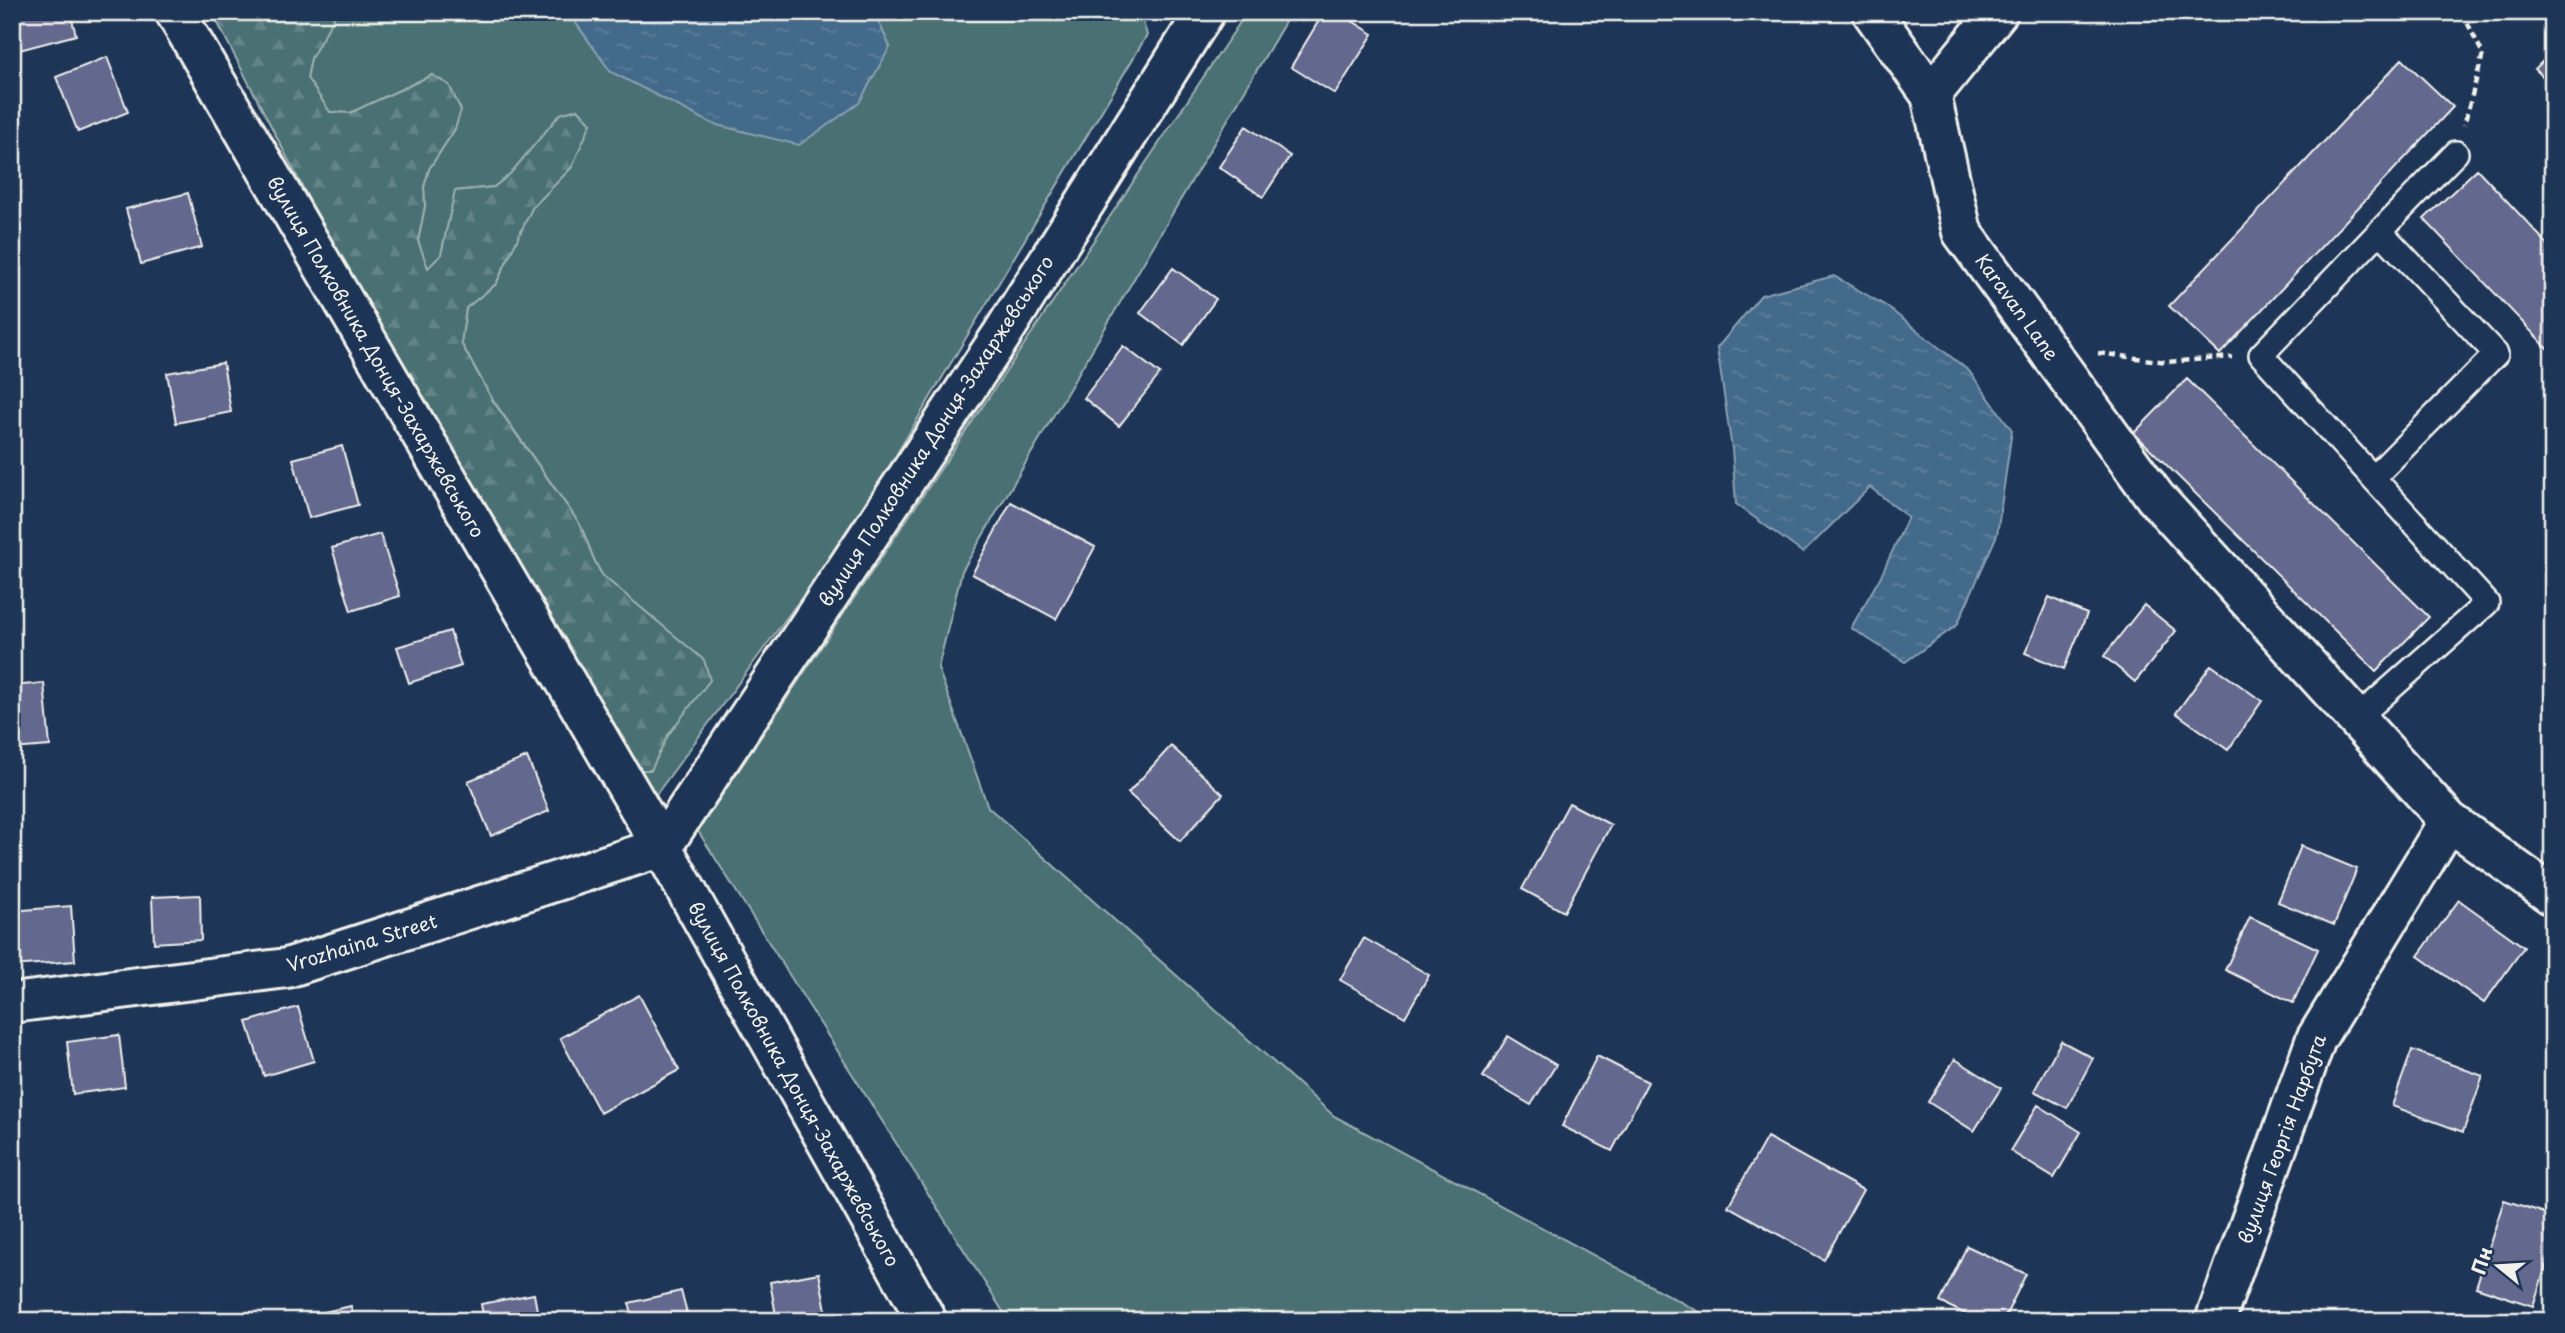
<svg xmlns="http://www.w3.org/2000/svg" width="2565" height="1333" font-family="'Playpen Sans',sans-serif">
<style>
.green{fill:#486f73;stroke:#9eb0ae;stroke-width:2}
.forest{fill:url(#forest-firs);stroke:#9eb0ae;stroke-width:2}
.water{fill:url(#water-ripples);stroke:#8aa0b0;stroke-width:2}
.building{fill:#62688e;stroke:#f4f1e8;stroke-width:2}
.lines{fill:none;stroke-linecap:round;stroke-linejoin:round}
.lane-casing{stroke:#f4f1e8;stroke-width:28}
.street-casing{stroke:#f4f1e8;stroke-width:44}
.path{stroke:#f4f1e8;stroke-width:4.5;stroke-dasharray:7 5;stroke-linecap:butt}
.lane{stroke:#1d3557;stroke-width:23}
.street{stroke:#1d3557;stroke-width:38}
.labels{text-anchor:middle;stroke-width:6;stroke-linejoin:round;paint-order:stroke}
.street-label{font-size:19px;fill:#f4f1e8;stroke:#1d3557}
</style>
<defs>
<pattern id="forest-firs" width="22" height="20" patternUnits="userSpaceOnUse" patternTransform="scale(1.75)"><rect width="22" height="20" fill="#486f73"/><path d="M5 1l3.5 6h-7zM16 11l3.5 6h-7z" fill="#638487"/></pattern>
<pattern id="water-ripples" width="26" height="14" patternUnits="userSpaceOnUse" patternTransform="scale(1.75)"><rect width="26" height="14" fill="#436a8a"/><path d="M2 4q2-2 4 0t4 0M15 11q2-2 4 0t4 0" fill="none" stroke="#5f809a"/></pattern>
</defs>
<rect width="100%" height="100%" fill="#1d3557"/>
<filter id="ink" filterUnits="userSpaceOnUse"><feTurbulence type="fractalNoise" baseFrequency=".0143" numOctaves="2"/><feDisplacementMap in="SourceGraphic" scale="14" xChannelSelector="R" yChannelSelector="G"/><feConvolveMatrix kernelMatrix="1 2 1 2 8 2 1 2 1" color-interpolation-filters="sRGB"/></filter>
<g filter="url(#ink)">
<path class="green" d="M 337,12 L 568,12 L 611,72 L 890,47 L 874,12 L 1140,12 L 1147,35 L 850,532 L 652,800 L 630,770 L 651,770 L 668,735 L 709,680 L 704,661 L 603,576 C 591,559 589,542 579,523 L 493,400 L 461,343 L 466,308 L 496,284 L 532,208 L 572,167 L 510,174 L 494,187 L 455,191 L 441,255 L 428,269 L 418,241 L 425,206 L 424,187 L 429,169 L 455,129 L 432,75 L 350,113 L 330,112 L 307,79 L 311,58 Z
M 1247,12 L 1291,12 L 962,571 L 938,668 L 988,807 L 1334,1116 L 1716,1321 L 1009,1321 L 698,831 Z"/>
<path class="forest" d="M 212,12 L 337,12 L 311,58 L 307,78 L 330,112 L 350,113 L 432,75 L 449,85 L 461,110 L 455,129 L 429,169 L 424,187 L 425,206 L 418,241 L 428,268 L 441,255 L 455,191 L 494,187 L 510,174 L 560,114 L 578,109 L 591,123 L 572,167 L 532,208 L 496,284 L 466,308 L 461,343 L 493,401 L 579,523 C 589,542 591,559 603,576 L 704,660 L 710,680 L 668,735 L 651,770 L 630,770 L 362,302 Z"/>
<path class="water" d="M 568,12 L 874,12 L 890,47 L 859,103 L 799,145 L 713,124 L 611,72 Z
M 1834,276 L 1886,306 L 1969,371 L 2012,430 L 1997,535 L 1957,625 L 1905,662 L 1851,628 L 1882,574 L 1908,517 L 1870,487 L 1803,553 L 1736,504 L 1732,449 L 1717,348 L 1761,295 Z"/>
<path class="building" d="M 12,12 L 70,12 L 76,35 L 12,52 Z
M 1324,12 L 1338,12 L 1373,34 L 1335,94 L 1291,67 Z
M 2553,51 L 2553,86 L 2535,69 Z
M 107,57 L 128,112 L 78,132 L 56,77 Z
M 2402,59 L 2453,107 L 2220,354 L 2169,306 Z
M 1246,126 L 1290,156 L 1263,197 L 1219,167 Z
M 2477,169 L 2553,250 L 2553,345 L 2548,349 L 2424,219 Z
M 188,193 L 202,247 L 141,264 L 126,209 Z
M 1173,268 L 1216,299 L 1183,345 L 1140,313 Z
M 1123,346 L 1160,374 L 1119,426 L 1084,398 Z
M 223,363 L 231,412 L 176,423 L 167,373 Z
M 2187,379 L 2429,617 L 2376,671 L 2134,433 Z
M 342,446 L 358,505 L 309,518 L 293,459 Z
M 1011,502 L 1095,547 L 1056,619 L 972,574 Z
M 380,534 L 400,596 L 351,611 L 332,548 Z
M 2049,597 L 2087,614 L 2064,669 L 2025,653 Z
M 2144,605 L 2176,631 L 2135,682 L 2104,656 Z
M 450,631 L 461,666 L 409,683 L 397,647 Z
M 2211,665 L 2262,701 L 2228,750 L 2176,713 Z
M 44,683 L 50,746 L 12,749 L 12,686 Z
M 1171,746 L 1223,794 L 1180,841 L 1128,793 Z
M 527,757 L 549,811 L 491,836 L 468,781 Z
M 1569,803 L 1611,825 L 1564,912 L 1522,889 Z
M 2301,846 L 2357,869 L 2334,925 L 2278,902 Z
M 200,895 L 201,940 L 154,943 L 152,897 Z
M 2459,900 L 2524,947 L 2484,1003 L 2418,956 Z
M 71,906 L 75,961 L 12,966 L 12,911 Z
M 2250,917 L 2318,949 L 2293,1003 L 2225,970 Z
M 1364,938 L 1429,975 L 1405,1017 L 1340,980 Z
M 639,995 L 679,1070 L 600,1113 L 560,1038 Z
M 298,1007 L 314,1061 L 264,1076 L 247,1022 Z
M 119,1035 L 125,1087 L 73,1094 L 67,1042 Z
M 1508,1036 L 1556,1065 L 1531,1105 L 1483,1077 Z
M 2061,1041 L 2093,1058 L 2067,1108 L 2034,1091 Z
M 2412,1050 L 2483,1076 L 2463,1132 L 2392,1106 Z
M 1597,1056 L 1648,1082 L 1612,1151 L 1562,1126 Z
M 1955,1059 L 2001,1088 L 1974,1131 L 1928,1102 Z
M 2038,1105 L 2081,1132 L 2054,1178 L 2010,1151 Z
M 1767,1137 L 1863,1190 L 1824,1260 L 1728,1206 Z
M 2504,1200 L 2553,1216 L 2553,1245 L 2533,1306 L 2476,1287 Z
M 1967,1246 L 2026,1274 L 2003,1321 L 1980,1321 L 1940,1302 Z
M 819,1273 L 828,1321 L 777,1321 L 770,1282 Z
M 681,1291 L 689,1321 L 634,1321 L 629,1303 Z
M 534,1294 L 539,1321 L 484,1321 L 481,1304 Z
M 351,1306 L 354,1321 L 313,1321 L 311,1315 Z"/>
<g class="lines">
<g class="lane-casing">
<path id="lane" d="M 2380,231 L 2456,153
M 2356,719 L 2487,603 L 2261,355 L 2380,231 L 2496,354 L 2373,478"/>
</g>
<g class="street-casing">
<path id="street" d="M 175,12 L 662,847 L 927,1321
M 1872,12 L 1931,95 L 1962,232 L 2155,497 L 2449,821 L 2553,896
M 1931,95 L 1998,12
M 12,1003 L 287,968 L 662,847 L 1001,336 L 1205,12
M 2215,1321 L 2316,1039 L 2449,821"/>
</g>
<path class="path" d="M 2462,12 L 2483,54 L 2464,125
M 2098,353 L 2167,362 L 2232,357"/>
<use href="#lane" class="lane"/>
<use href="#street" class="street"/>
</g>
</g>
<g class="labels">
<g class="street-label">
<text transform="translate(2017 307) rotate(54)" y="7">Karavan Lane</text>
<text transform="translate(376 357) rotate(60)" y="7">вулиця Полковника Донця-Захаржевського</text>
<text transform="translate(936 431) rotate(-57)" y="7">вулиця Полковника Донця-Захаржевського</text>
<text transform="translate(362 943) rotate(-17)" y="7">Vrozhaina Street</text>
<text transform="translate(794 1084) rotate(61)" y="7">вулиця Полковника Донця-Захаржевського</text>
<text transform="translate(2282 1139) rotate(-70)" y="7">вулиця Георгія Нарбута</text>
</g>
</g>
<rect width="2565" height="1333" fill="none" stroke="#1d3557" stroke-width="42"/>
<rect x="21" y="21" width="2523" height="1291" fill="none" stroke="#f4f1e8" stroke-width="2.5" filter="url(#ink)"/>
<g transform="translate(2498 1266) rotate(288)" stroke="#1d3557" stroke-width="5" paint-order="stroke">
<path d="M0-5L12 26L0 18L-12 26Z" fill="#f4f1e8"/>
<text y="-10" font-size="19" font-weight="bold" text-anchor="middle" fill="#f4f1e8">Пн</text>
</g>
</svg>
